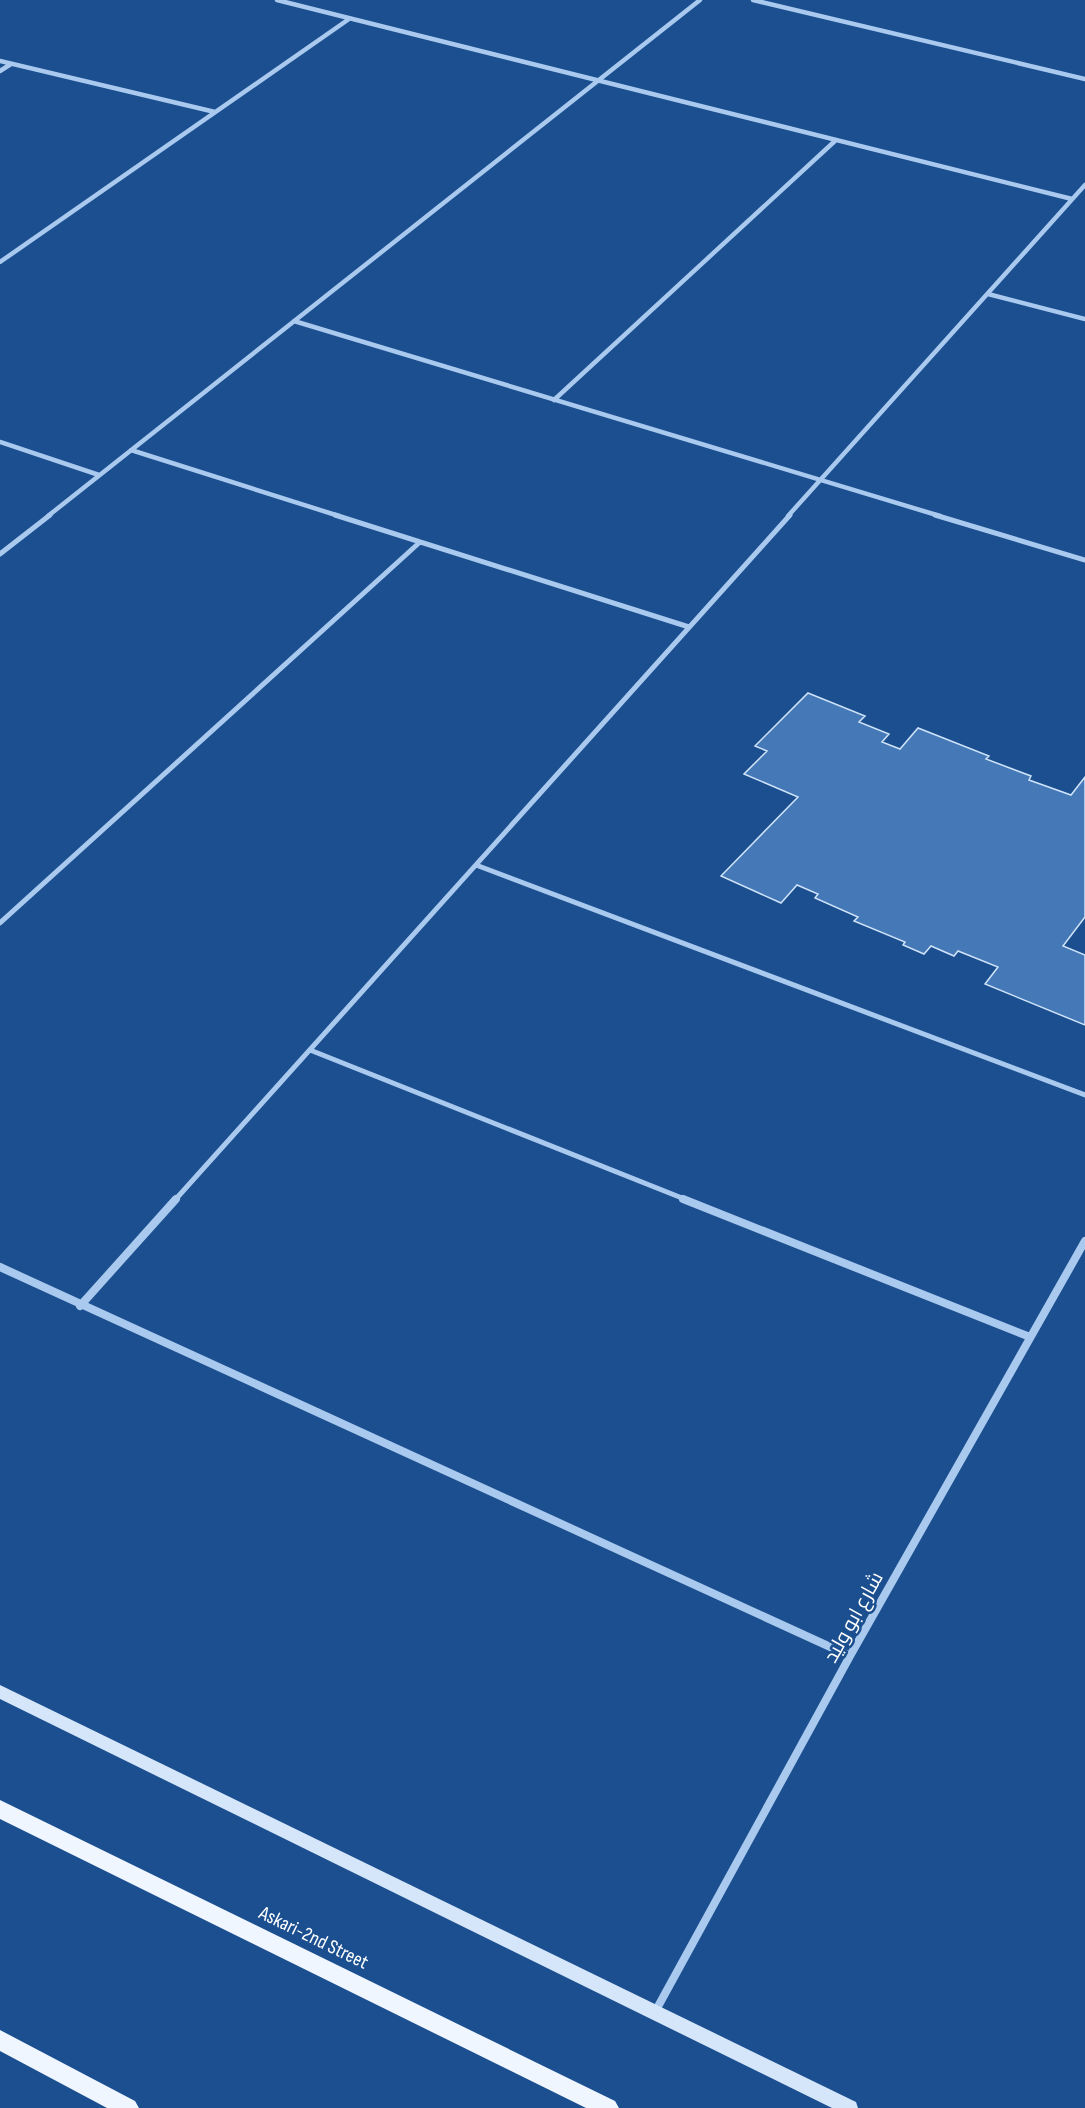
<svg xmlns="http://www.w3.org/2000/svg" width="1085" height="2108" font-family="'Sofia Sans Condensed',Cairo,sans-serif">
<style>
.building{fill:#4478b7;stroke:#cfe3fa;stroke-width:1.5}
.lines{fill:none;stroke-linecap:round;stroke-linejoin:round}
.street-far2{stroke:#a9c9ee;stroke-width:4.5}
.street-far1{stroke:#a9c9ee;stroke-width:5}
.street{stroke:#a9c9ee;stroke-width:8}
.secondary{fill:#d6e6fa;fill-rule:evenodd}
.primary{fill:#f0f6ff;fill-rule:evenodd}
.labels{text-anchor:middle;stroke-width:5;stroke-linejoin:round;paint-order:stroke}
.near-street-label{font-size:20px;fill:#fff;stroke:#1b4f8f}
</style>
<rect width="100%" height="100%" fill="#1b4f8f"/>
<path class="building" d="M 808,693 L 865,716 L 859,722 L 889,734 L 882,742 L 900,749 L 918,728 L 989,756 L 986,759 L 1031,776 L 1029,780 L 1071,795 L 1085,777 L 1085,917 L 1063,946 L 1085,955 L 1085,1025 L 985,984 L 998,967 L 958,951 L 954,956 L 931,946 L 924,954 L 903,945 L 905,942 L 854,921 L 858,917 L 815,898 L 818,894 L 797,885 L 781,903 L 721,876 L 798,797 L 744,774 L 767,751 L 755,746 Z"/>
<g class="lines">
<path class="street-far2" d="M 277,0 L 1072,199
M 753,0 L 1085,79
M 0,61 L 215,112
M 0,71 L 11,64
M 0,262 L 349,19
M 988,294 L 1085,319
M 294,321 L 940,516
M 554,400 L 836,140
M 0,442 L 99,475
M 131,450 L 339,516
M 48,516 L 700,0
M 788,516 L 1085,185"/>
<path class="street-far1" d="M 335,515 L 689,627
M 935,515 L 1085,560
M 0,554 L 50,515
M 476,865 L 1085,1095
M 0,923 L 420,542
M 310,1050 L 687,1200
M 175,1200 L 790,515"/>
<path class="street" d="M 683,1199 L 1030,1337
M 0,1267 L 850,1656
M 80,1306 L 176,1199
M 655,2012 L 850,1656 L 1085,1241"/>
<path class="secondary" d="M 0,1685 L 856,2102 L 858,2108 L 832,2108 L 0,1699 Z"/>
<path class="primary" d="M 0,1800 L 615,2101 L 619,2108 L 586,2108 L 0,1819 Z
M 0,2030 L 135,2101 L 139,2108 L 107,2108 L 0,2051 Z"/>
</g>
<g class="labels">
<g class="near-street-label">
<text transform="translate(853 1617) rotate(-61)" y="7">شارع ابو وليد</text>
<text transform="translate(314 1937) rotate(26)" y="7">Askari-2nd Street</text>
</g>
</g>
</svg>
